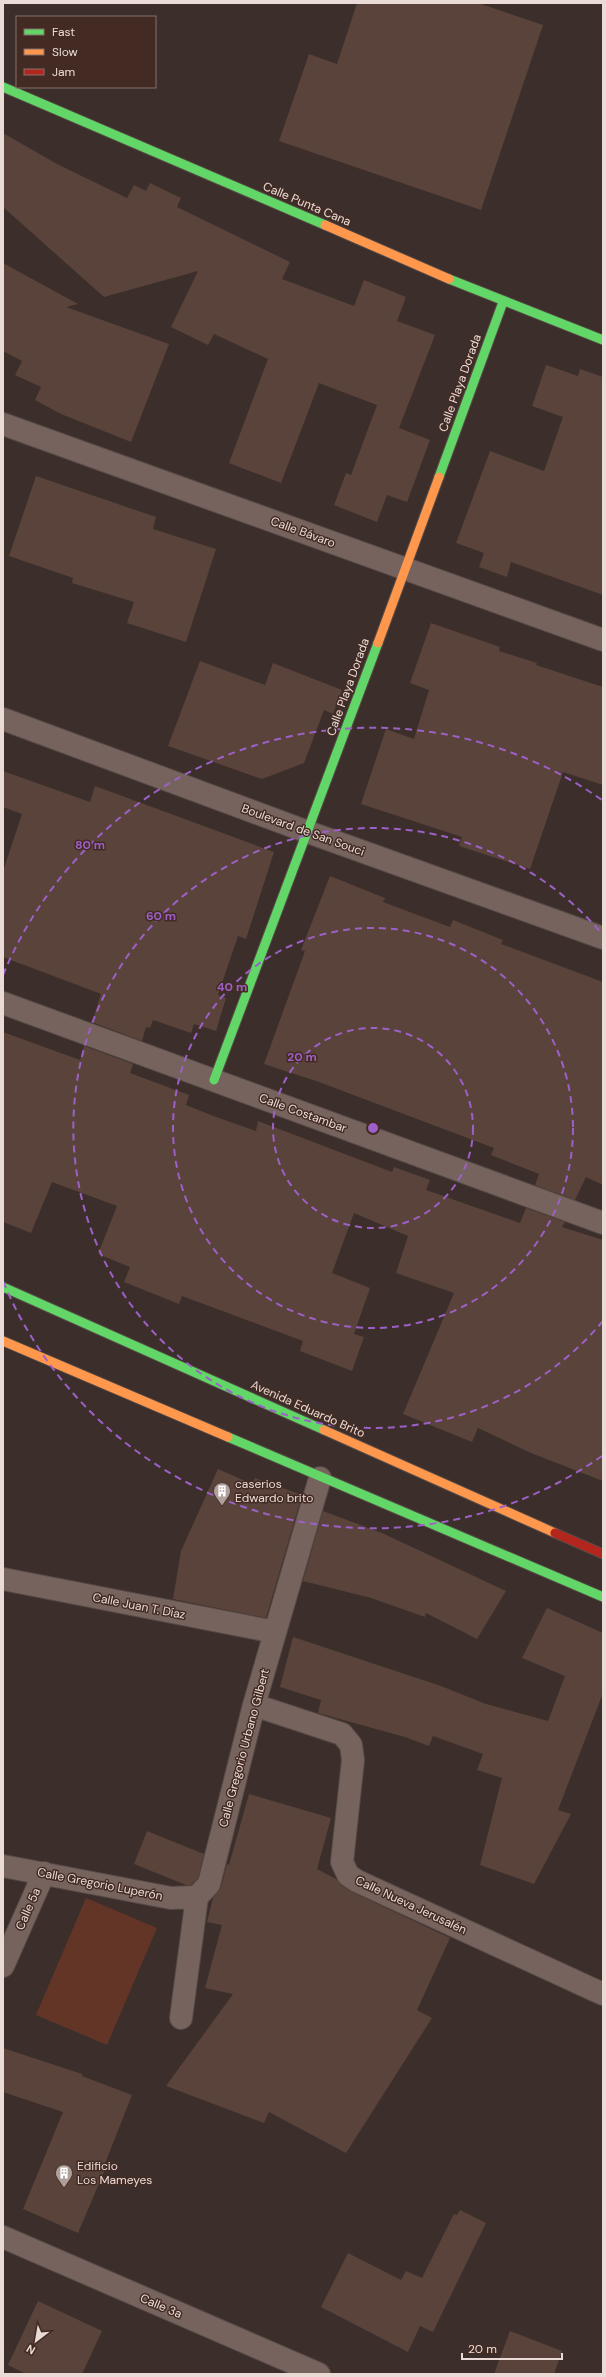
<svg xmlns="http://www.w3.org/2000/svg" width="606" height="2377" font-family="'DM Sans',sans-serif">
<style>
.green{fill:#633526}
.building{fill:#59433a}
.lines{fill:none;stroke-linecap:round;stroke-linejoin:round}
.street-casing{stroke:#564b48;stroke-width:24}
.fast-casing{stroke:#564b48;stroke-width:11}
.slow-casing{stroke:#564b48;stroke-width:11}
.jam-casing{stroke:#564b48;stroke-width:11}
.street{stroke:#77635d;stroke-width:22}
.fast{stroke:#63d668;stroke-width:9}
.slow{stroke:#ff974d;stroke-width:9}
.jam{stroke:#b3261e;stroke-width:9}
.ring{fill:none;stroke:#9d60c6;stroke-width:2;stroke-dasharray:7 5}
.labels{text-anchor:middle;stroke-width:3;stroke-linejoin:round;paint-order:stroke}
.street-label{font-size:12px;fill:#ebdbd6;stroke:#432b24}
.poi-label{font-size:12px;fill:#ebdbd6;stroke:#432b24;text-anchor:start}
.centre{fill:#9d60c6;stroke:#432b24;stroke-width:2}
.ring-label{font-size:12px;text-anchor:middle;font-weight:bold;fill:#9d60c6;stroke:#432b24;stroke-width:3;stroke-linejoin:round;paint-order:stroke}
</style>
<rect width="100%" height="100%" fill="#3c2f2b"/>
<path class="green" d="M 86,1898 L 157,1928 L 107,2045 L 36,2015 Z"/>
<path class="building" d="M 357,3 L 478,3 L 543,25 L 481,210 L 279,141 L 309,54 L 337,64 Z
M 3,133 L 57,164 L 127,198 L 134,185 L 146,191 L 150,183 L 181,198 L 177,207 L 290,262 L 282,279 L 354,306 L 364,280 L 406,297 L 397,321 L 435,335 L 399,428 L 430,440 L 407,502 L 387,495 L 377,522 L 334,505 L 346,473 L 351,475 L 377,405 L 319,383 L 281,483 L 229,463 L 268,359 L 214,334 L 208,345 L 171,327 L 198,271 L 104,297 L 3,207 Z
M 3,263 L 78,304 L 66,307 L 169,344 L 131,442 L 61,414 L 35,400 L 41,387 L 15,375 L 22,361 L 3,351 Z
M 546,365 L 578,376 L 580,369 L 603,377 L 603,595 L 511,562 L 507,577 L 479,567 L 484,553 L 456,543 L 490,451 L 544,471 L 563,417 L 532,406 Z
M 36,476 L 156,517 L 153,529 L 216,549 L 186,642 L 127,623 L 134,602 L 72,583 L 73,578 L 9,556 Z
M 431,623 L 500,647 L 499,651 L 537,663 L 536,665 L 603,687 L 603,785 L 563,772 L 530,869 L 459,846 L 462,837 L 361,804 L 386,729 L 414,739 L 429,690 L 410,683 Z
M 200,661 L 265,685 L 273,663 L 342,690 L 333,714 L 324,710 L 304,763 L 262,779 L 168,746 Z
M 3,771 L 90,802 L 95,786 L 274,852 L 246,939 L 238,936 L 218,995 L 226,998 L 216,1031 L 194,1024 L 191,1033 L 153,1020 L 150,1028 L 146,1027 L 142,1041 L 92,1022 L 101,994 L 3,957 L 3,871 L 22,814 L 3,807 Z
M 330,876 L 385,898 L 383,902 L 450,927 L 453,920 L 503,940 L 501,944 L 603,982 L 603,1185 L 586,1177 L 575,1200 L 535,1185 L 539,1174 L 491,1155 L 494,1148 L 319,1082 L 264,1064 L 305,951 L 301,950 Z
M 3,1032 L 80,1060 L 84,1046 L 133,1064 L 130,1073 L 189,1095 L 186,1105 L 216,1117 L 256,1131 L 258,1121 L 392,1172 L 394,1167 L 430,1180 L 426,1190 L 486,1211 L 520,1223 L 526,1208 L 565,1222 L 562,1227 L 603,1240 L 603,1481 L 531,1453 L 478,1428 L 472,1442 L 403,1414 L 454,1293 L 396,1273 L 408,1236 L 354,1213 L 332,1273 L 370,1288 L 354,1334 L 364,1337 L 352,1371 L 300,1351 L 303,1341 L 182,1296 L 179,1304 L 124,1282 L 130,1267 L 98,1254 L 117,1206 L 52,1182 L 31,1233 L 3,1222 Z
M 218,1469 L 252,1484 L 255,1478 L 302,1495 L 266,1618 L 173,1599 L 181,1551 Z
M 323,1511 L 382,1533 L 506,1591 L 477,1639 L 426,1613 L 425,1617 L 371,1598 L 303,1581 Z
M 547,1608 L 603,1633 L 603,1693 L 558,1810 L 571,1814 L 534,1884 L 480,1865 L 502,1778 L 477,1770 L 483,1754 L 433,1736 L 429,1746 L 405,1737 L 318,1713 L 321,1700 L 280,1687 L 293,1637 L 441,1686 L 486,1704 L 548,1721 L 565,1676 L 522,1658 Z
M 249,1794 L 331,1818 L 317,1869 L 336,1879 L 341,1885 L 352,1892 L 450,1938 L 417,2010 L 432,2018 L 346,2153 L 269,2112 L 264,2123 L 166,2086 L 233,1994 L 205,1988 L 222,1925 L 207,1922 L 213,1898 L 221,1887 L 227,1864 L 229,1865 Z
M 147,1831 L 204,1854 L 198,1878 L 191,1885 L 186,1885 L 134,1864 Z
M 3,2048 L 82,2074 L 82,2076 L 132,2095 L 104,2166 L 106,2167 L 78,2233 L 23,2209 L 63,2112 L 3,2092 Z
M 460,2210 L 486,2223 L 433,2332 L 420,2326 L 408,2352 L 321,2307 L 348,2253 L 401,2280 L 406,2271 L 422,2278 L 454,2214 L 457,2215 Z
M 38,2301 L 102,2331 L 82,2374 L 26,2374 L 8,2365 Z
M 510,2331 L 562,2351 L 554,2374 L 494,2374 Z"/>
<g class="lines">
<g class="street-casing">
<path id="street" d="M 3,424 L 603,640
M 3,719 L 308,832 L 603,938
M 3,1003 L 603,1223
M 3,1579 L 275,1632
M 254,1705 L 342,1734 L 351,1745 L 353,1760 L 342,1862 L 348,1875 L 357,1881 L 603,1994
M 3,1866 L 171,1898 L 197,1897
M 3,1966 L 44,1873
M 181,2018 L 197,1897 L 209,1884 L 254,1705 L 320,1478
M 3,2237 L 319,2374"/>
</g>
<g class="fast-casing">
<path id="fast" d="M 3,87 L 325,225
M 449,279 L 603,340
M 439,477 L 503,302
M 214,1080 L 378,643
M 3,1287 L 324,1430
M 228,1437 L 603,1597"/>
</g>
<g class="slow-casing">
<path id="slow" d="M 325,225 L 449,279
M 378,643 L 439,477
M 3,1341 L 228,1437
M 324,1430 L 555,1533"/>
</g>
<g class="jam-casing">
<path id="jam" d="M 555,1533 L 603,1554"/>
</g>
<use href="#street" class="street"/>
<use href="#fast" class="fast"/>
<use href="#slow" class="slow"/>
<use href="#jam" class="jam"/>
</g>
<g class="ring">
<circle cx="373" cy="1128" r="100"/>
<circle cx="373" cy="1128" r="200"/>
<path d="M603 1321A300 300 0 1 1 603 935"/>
<path d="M602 1456A400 400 0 0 1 3 1281M3 975A400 400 0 0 1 602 800"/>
</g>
<defs>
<g id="building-pin" transform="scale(0.9)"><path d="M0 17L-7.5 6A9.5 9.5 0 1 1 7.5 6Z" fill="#ae9f9a" stroke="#432b24"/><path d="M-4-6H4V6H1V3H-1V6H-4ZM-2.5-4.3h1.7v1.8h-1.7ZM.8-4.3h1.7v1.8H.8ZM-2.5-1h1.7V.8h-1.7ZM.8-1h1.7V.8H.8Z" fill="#fff"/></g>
</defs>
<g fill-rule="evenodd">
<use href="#building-pin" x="222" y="1491"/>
<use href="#building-pin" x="64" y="2173"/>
</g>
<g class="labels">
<g class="street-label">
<text transform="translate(307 204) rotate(23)" y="4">Calle Punta Cana</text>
<text transform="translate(460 383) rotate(-70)" y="4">Calle Playa Dorada</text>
<text transform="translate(303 532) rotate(20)" y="4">Calle Bávaro</text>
<text transform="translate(348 687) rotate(-70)" y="4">Calle Playa Dorada</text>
<text transform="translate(303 830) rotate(20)" y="4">Boulevard de San Souci</text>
<text transform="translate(303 1113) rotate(20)" y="4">Calle Costambar</text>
<text transform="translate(308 1409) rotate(24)" y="4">Avenida Eduardo Brito</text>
<text transform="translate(139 1606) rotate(11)" y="4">Calle Juan T. Díaz</text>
<text transform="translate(244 1748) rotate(-75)" y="4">Calle Gregorio Urbano Gilbert</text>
<text transform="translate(100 1884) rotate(11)" y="4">Calle Gregorio Luperón</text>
<text transform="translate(411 1905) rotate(25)" y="4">Calle Nueva Jerusalén</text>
<text transform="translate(28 1909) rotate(-66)" y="4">Calle 5a</text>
<text transform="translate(161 2306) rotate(23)" y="4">Calle 3a</text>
</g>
<g class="poi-label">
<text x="235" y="1488">caserios<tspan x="235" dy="14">Edwardo brito</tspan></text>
<text x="77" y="2170">Edificio<tspan x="77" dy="14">Los Mameyes</tspan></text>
</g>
</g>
<circle cx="373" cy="1128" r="6" class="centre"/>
<g class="ring-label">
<text x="90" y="849">80 m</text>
<text x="161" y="920">60 m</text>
<text x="232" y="991">40 m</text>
<text x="302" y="1061">20 m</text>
</g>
<rect width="606" height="2377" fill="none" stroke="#ebdbd6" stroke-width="8"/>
<rect x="16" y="16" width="140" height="72" fill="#432b24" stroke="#86716b"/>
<rect x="24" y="29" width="20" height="6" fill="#63d668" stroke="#86716b"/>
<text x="52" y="36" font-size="12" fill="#ebdbd6">Fast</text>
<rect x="24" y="49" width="20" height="6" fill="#ff974d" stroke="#86716b"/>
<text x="52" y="56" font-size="12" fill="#ebdbd6">Slow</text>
<rect x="24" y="69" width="20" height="6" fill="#b3261e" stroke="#86716b"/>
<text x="52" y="76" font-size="12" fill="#ebdbd6">Jam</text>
<g transform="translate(36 2341) rotate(211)" stroke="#432b24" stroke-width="3" paint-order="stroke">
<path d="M0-3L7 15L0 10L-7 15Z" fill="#ebdbd6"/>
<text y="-6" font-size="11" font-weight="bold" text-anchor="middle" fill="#ebdbd6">N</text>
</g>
<path d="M462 2353v6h100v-6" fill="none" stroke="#ebdbd6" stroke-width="2"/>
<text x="468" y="2353" font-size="12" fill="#ebdbd6" stroke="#432b24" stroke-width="3" paint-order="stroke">20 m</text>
</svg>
